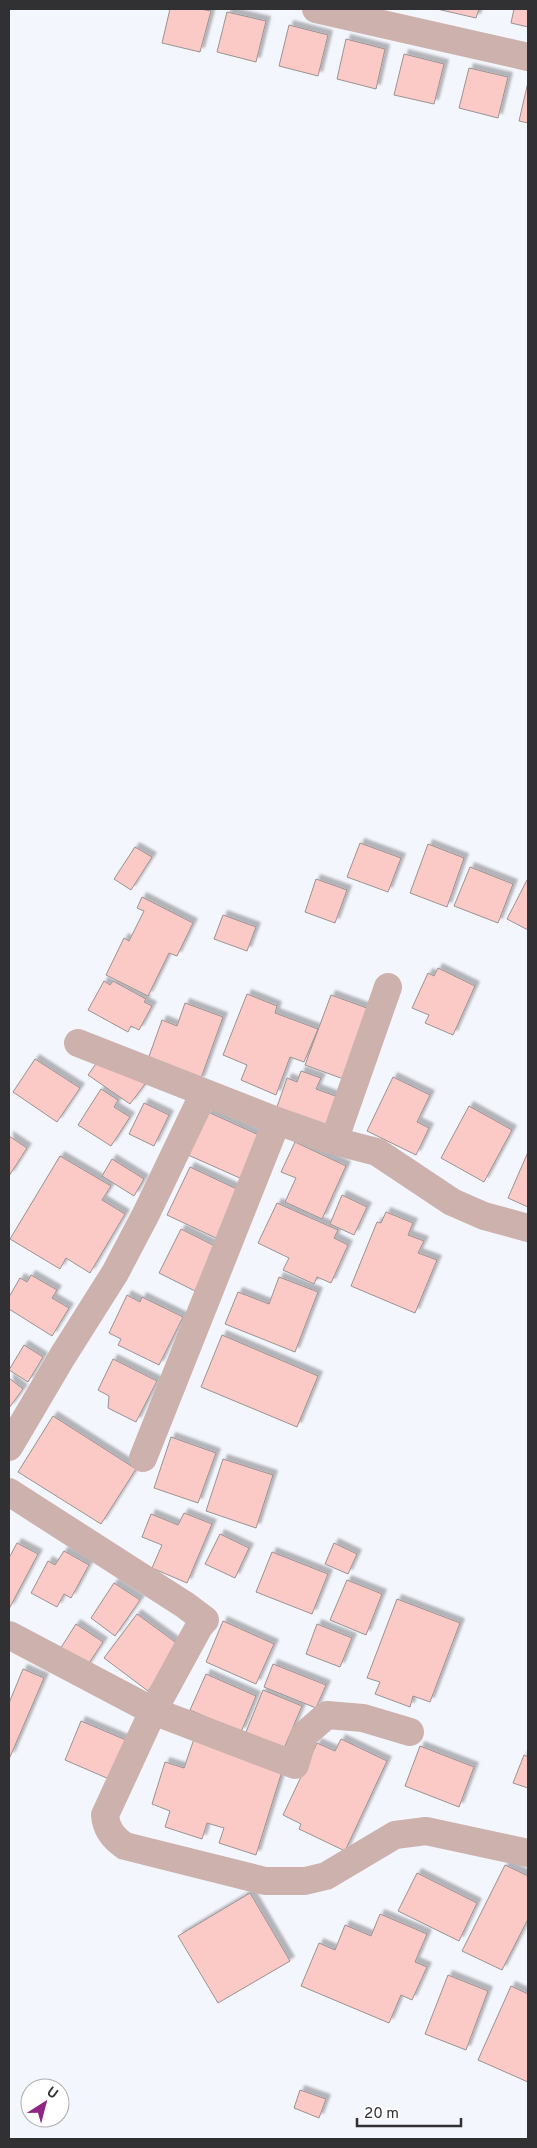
<svg xmlns="http://www.w3.org/2000/svg" width="537" height="2148" font-family="Overpass,sans-serif">
<style>
.building{fill:#fccac6;stroke:#9a9292;filter:url(#shadow)}
.lines{fill:none;stroke-linecap:round;stroke-linejoin:round}
.street{stroke:#ccb1ad;stroke-width:28}
</style>
<defs>
<filter id="shadow"><feDropShadow dx="4.5" dy="-4.5" stdDeviation="1" flood-color="#0004"/></filter>
</defs>
<rect width="100%" height="100%" fill="#f4f6fd"/>
<path class="building" d="M 170,9 L 200,9 L 211,11 L 200,52 L 162,43 Z
M 437,9 L 479,9 L 476,18 Z
M 514,9 L 528,9 L 528,27 L 511,23 Z
M 227,12 L 266,21 L 256,62 L 217,52 Z
M 289,25 L 328,35 L 318,76 L 279,66 Z
M 346,39 L 385,49 L 376,89 L 337,79 Z
M 404,54 L 444,64 L 434,104 L 394,95 Z
M 469,68 L 508,77 L 498,118 L 459,108 Z
M 528,82 L 528,123 L 519,121 Z
M 360,843 L 401,858 L 388,892 L 347,877 Z
M 428,844 L 464,858 L 447,907 L 410,893 Z
M 135,847 L 152,857 L 131,890 L 114,879 Z
M 470,867 L 513,884 L 498,923 L 454,906 Z
M 316,879 L 347,890 L 335,923 L 305,912 Z
M 527,880 L 528,881 L 528,930 L 507,919 Z
M 142,897 L 193,923 L 177,956 L 169,953 L 148,996 L 106,975 L 124,938 L 129,941 L 144,911 L 137,908 Z
M 223,915 L 256,927 L 247,951 L 214,939 Z
M 438,968 L 475,986 L 453,1035 L 425,1023 L 429,1015 L 412,1008 L 428,973 L 434,976 Z
M 104,981 L 110,985 L 113,981 L 146,999 L 144,1002 L 152,1006 L 139,1030 L 131,1026 L 128,1032 L 88,1010 Z
M 247,994 L 277,1006 L 275,1013 L 318,1029 L 304,1062 L 290,1057 L 276,1095 L 241,1080 L 247,1065 L 223,1055 Z
M 331,995 L 375,1011 L 349,1081 L 305,1065 Z
M 185,1003 L 223,1017 L 200,1081 L 147,1062 L 162,1020 L 177,1026 Z
M 103,1054 L 145,1084 L 130,1104 L 88,1075 Z
M 35,1059 L 80,1088 L 57,1122 L 13,1092 Z
M 301,1071 L 321,1078 L 316,1089 L 341,1098 L 329,1130 L 276,1110 L 287,1078 L 297,1082 Z
M 393,1077 L 430,1095 L 417,1122 L 429,1128 L 416,1155 L 367,1131 Z
M 101,1089 L 118,1100 L 114,1107 L 130,1117 L 111,1146 L 78,1125 Z
M 144,1103 L 169,1115 L 154,1146 L 129,1134 Z
M 469,1106 L 512,1130 L 484,1182 L 441,1158 Z
M 208,1112 L 261,1136 L 242,1179 L 188,1155 Z
M 9,1136 L 27,1148 L 9,1176 Z
M 295,1142 L 346,1166 L 322,1219 L 285,1202 L 296,1178 L 281,1172 Z
M 528,1152 L 528,1207 L 508,1198 Z
M 60,1156 L 111,1186 L 102,1200 L 125,1214 L 90,1273 L 66,1258 L 60,1269 L 10,1239 Z
M 112,1159 L 144,1179 L 134,1196 L 102,1176 Z
M 190,1167 L 241,1191 L 218,1239 L 167,1215 Z
M 342,1195 L 367,1207 L 354,1235 L 330,1224 Z
M 277,1203 L 338,1230 L 334,1238 L 348,1245 L 331,1283 L 317,1277 L 314,1284 L 283,1270 L 289,1258 L 258,1243 Z
M 386,1212 L 413,1223 L 408,1235 L 424,1241 L 418,1253 L 437,1260 L 415,1313 L 351,1286 L 377,1222 L 381,1223 Z
M 181,1229 L 217,1247 L 195,1291 L 159,1273 Z
M 31,1275 L 57,1290 L 52,1298 L 69,1308 L 52,1336 L 9,1309 L 9,1297 L 20,1278 L 27,1282 Z
M 279,1277 L 318,1292 L 295,1352 L 225,1324 L 238,1292 L 269,1304 Z
M 127,1295 L 140,1302 L 142,1297 L 183,1317 L 159,1365 L 118,1345 L 121,1339 L 109,1333 Z
M 222,1335 L 318,1376 L 297,1427 L 201,1387 Z
M 24,1345 L 43,1357 L 28,1382 L 9,1370 Z
M 113,1359 L 157,1381 L 136,1422 L 108,1408 L 109,1396 L 98,1390 Z
M 9,1378 L 23,1389 L 9,1408 Z
M 53,1416 L 136,1469 L 101,1524 L 18,1472 Z
M 171,1437 L 216,1453 L 198,1503 L 154,1488 Z
M 223,1459 L 273,1475 L 256,1528 L 206,1511 Z
M 184,1513 L 212,1524 L 187,1583 L 152,1568 L 162,1545 L 142,1537 L 151,1514 L 178,1525 Z
M 220,1534 L 249,1548 L 235,1578 L 205,1564 Z
M 17,1543 L 38,1554 L 9,1609 L 9,1558 Z
M 334,1543 L 357,1554 L 348,1574 L 325,1564 Z
M 64,1551 L 89,1565 L 71,1598 L 64,1594 L 57,1607 L 31,1593 L 48,1561 L 55,1565 Z
M 272,1552 L 328,1574 L 312,1614 L 256,1592 Z
M 347,1580 L 382,1594 L 366,1635 L 330,1620 Z
M 114,1583 L 140,1600 L 115,1636 L 91,1618 Z
M 397,1599 L 460,1623 L 430,1702 L 413,1696 L 410,1707 L 375,1694 L 380,1682 L 367,1678 Z
M 137,1614 L 182,1647 L 148,1691 L 104,1658 Z
M 223,1621 L 274,1644 L 256,1684 L 206,1662 Z
M 76,1624 L 103,1642 L 82,1674 L 55,1657 Z
M 317,1624 L 352,1638 L 340,1667 L 306,1654 Z
M 273,1664 L 326,1685 L 316,1708 L 264,1687 Z
M 23,1669 L 44,1678 L 10,1757 L 9,1756 L 9,1703 Z
M 206,1674 L 256,1696 L 241,1732 L 190,1710 Z
M 263,1690 L 302,1706 L 282,1753 L 244,1737 Z
M 81,1721 L 126,1740 L 109,1779 L 65,1760 Z
M 195,1736 L 284,1765 L 256,1855 L 219,1843 L 224,1828 L 207,1823 L 202,1839 L 165,1827 L 170,1811 L 152,1804 L 165,1762 L 184,1768 Z
M 341,1739 L 387,1761 L 345,1851 L 299,1829 L 301,1824 L 283,1815 L 317,1743 L 335,1751 Z
M 420,1746 L 474,1767 L 459,1807 L 405,1786 Z
M 524,1755 L 528,1757 L 528,1788 L 513,1783 Z
M 505,1865 L 528,1876 L 528,1919 L 502,1970 L 462,1951 Z
M 417,1873 L 477,1903 L 459,1941 L 398,1911 Z
M 250,1893 L 290,1961 L 218,2003 L 178,1936 Z
M 380,1914 L 427,1934 L 415,1962 L 427,1967 L 412,2000 L 401,1995 L 389,2023 L 301,1986 L 319,1943 L 335,1950 L 345,1925 L 371,1936 Z
M 448,1975 L 488,1991 L 466,2050 L 425,2034 Z
M 511,1986 L 528,1994 L 528,2082 L 478,2060 Z
M 300,2090 L 326,2099 L 319,2118 L 294,2108 Z"/>
<g class="lines">
<path class="street" d="M 316,9 L 528,57
M 78,1043 L 277,1121 L 334,1141 L 377,1152 L 452,1202 L 484,1216 L 528,1228
M 334,1141 L 388,987
M 9,1447 L 62,1357 L 115,1273 L 146,1214 L 204,1093
M 143,1458 L 277,1121
M 9,1492 L 185,1605 L 205,1620 L 199,1627 L 153,1711 L 295,1765 L 304,1735 L 327,1715 L 363,1718 L 410,1732
M 9,1635 L 153,1711 L 105,1815 C 106,1829 113,1838 125,1846 L 265,1881 L 305,1881 L 326,1876 L 395,1835 L 426,1831 L 528,1853"/>
</g>
<rect width="537" height="2148" fill="none" stroke="#313134" stroke-width="20"/>
<g transform="translate(45 2103) rotate(36)"><circle r="24" fill="#ffffff" stroke="#adadae"/>
<path d="M0-4L9 19L0 12L-9 19Z" fill="#922486"/>
<text y="-8" font-size="14" font-weight="bold" text-anchor="middle" fill="#313134">U</text>
</g>
<path d="M357 2118v8h104v-8" fill="none" stroke="#313134" stroke-width="2.5"/>
<text x="364" y="2118" font-size="15" fill="#313134" stroke="#ffffff" stroke-width="4" paint-order="stroke">20 m</text>
</svg>
